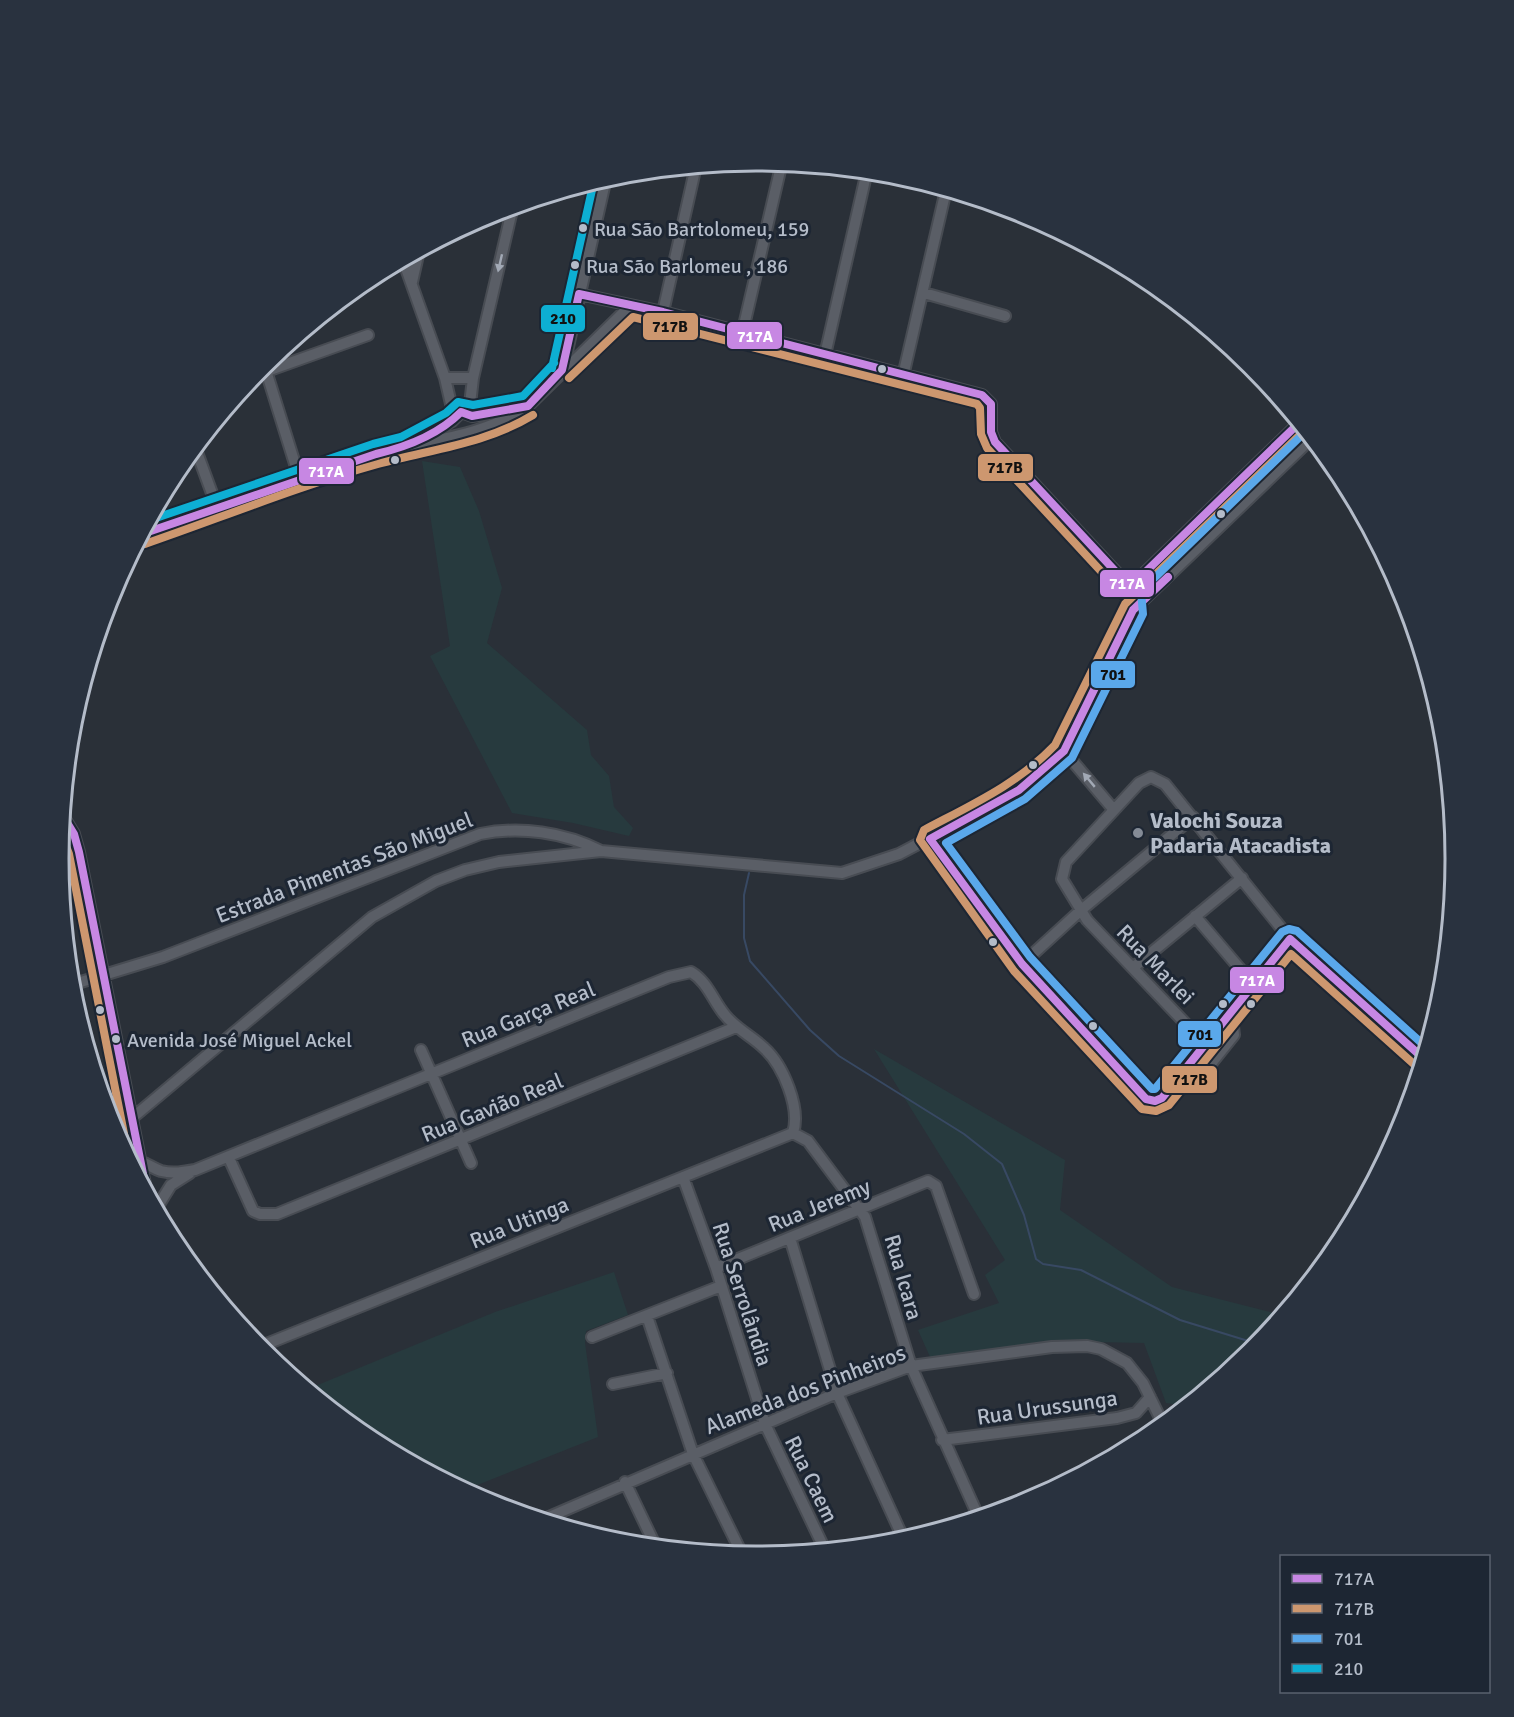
<svg xmlns="http://www.w3.org/2000/svg" width="1514" height="1717" font-family="Signika,sans-serif">
<style>
.green{fill:#273a3e}
.lines{fill:none;stroke-linecap:round;stroke-linejoin:round}
.stream{stroke:#384963;stroke-width:2}
.minor-casing{stroke:#484c53;stroke-width:14}
.minor{stroke:#5a5e66;stroke-width:10}
.bus-1-casing{stroke:#1d2633;stroke-width:12}
.bus-2-casing{stroke:#1d2633;stroke-width:12}
.bus-3-casing{stroke:#1d2633;stroke-width:12}
.bus-4-casing{stroke:#1d2633;stroke-width:12}
.bus-1{stroke:#c787e3;stroke-width:8}
.bus-2{stroke:#cd976f;stroke-width:8}
.bus-3{stroke:#5aa8eb;stroke-width:8}
.bus-4{stroke:#0dafd3;stroke-width:8}
.oneway{fill:#a2a9b5}
.bus-dot{fill:#b4bcc9;stroke:#1d2633;stroke-width:2}
.poi-dot{fill:#848b96;stroke:#1d2633;stroke-width:2}
.labels{text-anchor:middle;stroke-width:6;stroke-linejoin:round;paint-order:stroke}
.bus-label{font-size:20px;fill:#b4bcc9;stroke:#1d2633;text-anchor:start}
.poi-label{font-size:22px;font-weight:bold;fill:#b4bcc9;stroke:#1d2633;text-anchor:start}
.street-label{font-size:22px;fill:#b4bcc9;stroke:#1d2633}
.rim{fill:none;stroke:#b4bcc9;stroke-width:3}
.line-badge{stroke:#1d2633;stroke-width:2}
.badge-label{font-size:16px;text-anchor:middle;font-weight:bold;fill:#fff}
.pale-badge-label{font-size:16px;text-anchor:middle;font-weight:bold;fill:#111}
</style>
<rect width="100%" height="100%" fill="#2a3038"/>
<path class="green" d="M 422,461 L 460,467 L 479,511 L 502,588 L 487,643 L 587,730 L 591,755 L 609,776 L 614,807 L 633,828 L 629,836 L 573,823 L 512,813 L 430,656 L 450,646 Z
M 874,1049 L 1065,1160 L 1060,1210 L 1172,1287 L 1282,1315 L 1251,1353 L 1186,1406 L 1166,1403 L 1144,1343 L 1045,1341 L 931,1359 L 918,1330 L 999,1303 L 985,1275 L 1005,1260 Z
M 614,1272 L 628,1315 L 586,1331 L 585,1343 L 598,1437 L 465,1490 L 369,1439 L 308,1389 L 495,1312 Z"/>
<g class="lines">
<path class="stream" d="M 749,873 L 744,895 L 744,938 L 750,961 L 810,1030 L 839,1056 L 964,1134 L 1002,1164 L 1024,1215 L 1036,1259 L 1043,1264 L 1081,1270 L 1180,1320 L 1258,1344"/>
<g class="minor-casing">
<path id="minor" d="M 587,184 L 601,198
M 403,260 L 445,378 L 454,417
M 412,282 L 419,251
M 924,293 L 1005,316
M 579,294 L 663,312 L 982,395 L 991,404 L 991,432 L 995,442 L 1130,587
M 663,312 L 696,166
M 742,334 L 782,162
M 825,355 L 867,171
M 563,369 L 606,178
M 903,376 L 946,190
M 445,378 L 473,378
M 469,413 L 473,378 L 513,206
M 409,444 L 452,421 L 461,412 L 472,416 L 524,407
M 195,447 L 217,507
M 300,480 L 267,374 L 270,370 L 368,335
M 142,534 C 220,507 297,477 376,454 C 426,440 484,437 528,406 L 630,306
M 1130,587 L 1299,423
M 1064,751 L 1114,810
M 63,816 L 74,834 L 79,852 L 146,1189
M 930,839 L 1022,964 L 1150,1101 L 1162,1098 L 1290,939
M 1195,916 L 1253,984
M 1022,964 L 1080,911 L 1193,817
M 1134,967 L 1242,878
M 71,985 L 163,957 L 480,834 C 520,826 564,832 601,851
M 1205,1044 L 1087,920 L 1062,879 L 1066,862 L 1139,783 L 1151,777 L 1165,784 L 1290,939 L 1423,1058
M 421,1050 L 471,1163
M 1179,1076 L 1195,1079 L 1202,1075 L 1234,1035 L 1233,1026 L 1227,1016
M 131,1119 L 372,917 L 436,881 L 465,870 L 499,862 L 601,851 L 842,873 L 899,854 L 1027,787 L 1064,751 L 1133,610 L 1312,438
M 793,1133 L 808,1141 L 865,1217 L 911,1366 L 979,1518
M 229,1158 L 253,1211 L 260,1214 L 277,1214 L 736,1027
M 130,1161 C 143,1159 149,1167 161,1171 C 173,1174 184,1172 195,1170 L 669,977 L 691,972 C 708,982 713,1001 725,1015 C 736,1029 752,1036 764,1048 C 783,1065 801,1108 793,1133
M 683,1177 L 716,1268 L 765,1424 L 825,1550
M 156,1209 L 171,1185 L 190,1173
M 790,1238 L 837,1393 L 904,1540
M 716,1268 L 928,1181 L 936,1186 L 974,1294
M 647,1316 L 693,1454 L 743,1556
M 592,1337 L 721,1286
M 259,1347 L 793,1133
M 613,1384 L 667,1373
M 942,1440 L 1117,1418 L 1136,1413 L 1150,1397
M 625,1482 L 656,1547
M 542,1520 L 837,1393 L 911,1366 L 1052,1347 L 1087,1346 L 1101,1349 L 1127,1363 L 1143,1383 L 1163,1424"/>
</g>
<use href="#minor" class="minor"/>
<g class="bus-1-casing">
<path id="bus-1" d="M 142,534 L 376,454 C 406,447 439,434 461,412 L 472,416 L 528,406 L 562,370 L 579,294 L 663,312 L 982,395 L 991,404 L 991,432 L 995,442 L 1130,587 L 1299,423
M 1168,577 L 1133,610 L 1064,751 L 1019,790 L 930,839 L 1022,964 L 1146,1099 L 1155,1101 L 1162,1098 L 1290,939 L 1423,1058
M 63,816 L 74,834 L 79,852 L 146,1189"/>
</g>
<g class="bus-2-casing">
<path id="bus-2" d="M 569,378 L 633,317 L 977,404 L 980,408 L 981,434 L 987,448 L 1122,594
M 1305,430 L 1125,604 L 1055,745 C 1018,784 971,805 924,830 L 920,840 L 1014,971 L 1142,1109 L 1156,1111 L 1169,1105 L 1291,954 L 1416,1066
M 145,544 C 223,517 299,486 378,464 C 432,449 485,444 533,415
M 61,833 L 69,854 L 129,1159"/>
</g>
<g class="bus-3-casing">
<path id="bus-3" d="M 1306,431 L 1141,591 L 1143,614 L 1072,758 L 1025,799 L 946,843 L 1030,957 L 1152,1089 L 1155,1089 L 1282,932 L 1289,929 L 1297,931 L 1426,1047"/>
</g>
<g class="bus-4-casing">
<path id="bus-4" d="M 552,368 L 594,181
M 150,520 L 373,444 L 401,437 L 446,413 L 458,402 L 473,405 L 523,396 L 554,363"/>
</g>
<use href="#bus-1" class="bus-1"/>
<use href="#bus-2" class="bus-2"/>
<use href="#bus-3" class="bus-3"/>
<use href="#bus-4" class="bus-4"/>
</g>
<defs><path id="oneway-solid" d="M-6-.8H1V-3.2L6.5 0L1 3.2V.8H-6Z" transform="scale(1.5)"/></defs>
<g class="oneway">
<use href="#oneway-solid" transform="translate(500 263) rotate(103)"/>
<use href="#oneway-solid" transform="translate(1089 780) rotate(-130)"/>
</g>
<g class="bus-dot">
<circle cx="583" cy="228" r="5"/>
<circle cx="575" cy="265" r="5"/>
<circle cx="882" cy="369" r="5"/>
<circle cx="395" cy="460" r="5"/>
<circle cx="1221" cy="514" r="5"/>
<circle cx="1033" cy="765" r="5"/>
<circle cx="993" cy="942" r="5"/>
<circle cx="1223" cy="1004" r="5"/>
<circle cx="1251" cy="1004" r="5"/>
<circle cx="100" cy="1010" r="5"/>
<circle cx="1093" cy="1026" r="5"/>
<circle cx="116" cy="1039" r="5"/>
</g>
<circle class="poi-dot" cx="1138" cy="833" r="6"/>
<g class="labels">
<g class="bus-label">
<text x="594" y="236">Rua São Bartolomeu, 159</text>
<text x="586" y="273">Rua São Barlomeu , 186</text>
<text x="127" y="1047">Avenida José Miguel Ackel</text>
</g>
<g class="poi-label">
<text x="1150" y="828">Valochi Souza<tspan x="1150" dy="25">Padaria Atacadista</tspan></text>
</g>
<g class="street-label">
<text transform="translate(344 867) rotate(-21)" y="8">Estrada Pimentas São Miguel</text>
<text transform="translate(1156 964) rotate(46)" y="8">Rua Marlei</text>
<text transform="translate(528 1014) rotate(-22)" y="8">Rua Garça Real</text>
<text transform="translate(492 1107) rotate(-22)" y="8">Rua Gavião Real</text>
<text transform="translate(819 1205) rotate(-22)" y="8">Rua Jeremy</text>
<text transform="translate(519 1222) rotate(-22)" y="8">Rua Utinga</text>
<text transform="translate(904 1277) rotate(74)" y="8">Rua Icara</text>
<text transform="translate(743 1294) rotate(72)" y="8">Rua Serrolândia</text>
<text transform="translate(805 1389) rotate(-21)" y="8">Alameda dos Pinheiros</text>
<text transform="translate(1047 1407) rotate(-8)" y="8">Rua Urussunga</text>
<text transform="translate(812 1479) rotate(64)" y="8">Rua Caem</text>
</g>
</g>
<path d="M0 0H1514V1717H0ZM756 171H758A687 687 0 0 1 1445 858V859A687 687 0 0 1 758 1546H756A687 687 0 0 1 69 859V858A687 687 0 0 1 756 171Z" fill="#29323f" fill-rule="evenodd"/>
<path class="rim" d="M756 171H758A687 687 0 0 1 1445 858V859A687 687 0 0 1 758 1546H756A687 687 0 0 1 69 859V858A687 687 0 0 1 756 171Z"/>
<g class="line-badge">
<rect x="540" y="304" width="46" height="29" rx="6" fill="#0dafd3"/>
<rect x="642" y="312" width="57" height="29" rx="6" fill="#cd976f"/>
<rect x="726" y="321" width="57" height="29" rx="6" fill="#c787e3"/>
<rect x="977" y="453" width="57" height="29" rx="6" fill="#cd976f"/>
<rect x="298" y="457" width="57" height="28" rx="6" fill="#c787e3"/>
<rect x="1099" y="569" width="56" height="29" rx="6" fill="#c787e3"/>
<rect x="1090" y="660" width="46" height="29" rx="6" fill="#5aa8eb"/>
<rect x="1229" y="966" width="56" height="28" rx="6" fill="#c787e3"/>
<rect x="1177" y="1020" width="45" height="28" rx="6" fill="#5aa8eb"/>
<rect x="1161" y="1065" width="57" height="29" rx="6" fill="#cd976f"/>
</g>
<g class="badge-label">
<text x="755" y="342">717A</text>
<text x="326" y="477">717A</text>
<text x="1127" y="589">717A</text>
<text x="1257" y="986">717A</text>
</g>
<g class="pale-badge-label">
<text x="563" y="324">210</text>
<text x="670" y="332">717B</text>
<text x="1005" y="473">717B</text>
<text x="1113" y="680">701</text>
<text x="1200" y="1040">701</text>
<text x="1190" y="1085">717B</text>
</g>
<rect x="1280" y="1555" width="210" height="138" fill="#1d2633" stroke="#59626f" stroke-width="1.5"/>
<rect x="1292" y="1574" width="30" height="9" fill="#c787e3" stroke="#59626f" stroke-width="1.5"/>
<text x="1334" y="1585" font-size="18" fill="#b4bcc9">717A</text>
<rect x="1292" y="1604" width="30" height="9" fill="#cd976f" stroke="#59626f" stroke-width="1.5"/>
<text x="1334" y="1615" font-size="18" fill="#b4bcc9">717B</text>
<rect x="1292" y="1634" width="30" height="9" fill="#5aa8eb" stroke="#59626f" stroke-width="1.5"/>
<text x="1334" y="1645" font-size="18" fill="#b4bcc9">701</text>
<rect x="1292" y="1664" width="30" height="9" fill="#0dafd3" stroke="#59626f" stroke-width="1.5"/>
<text x="1334" y="1675" font-size="18" fill="#b4bcc9">210</text>
</svg>
